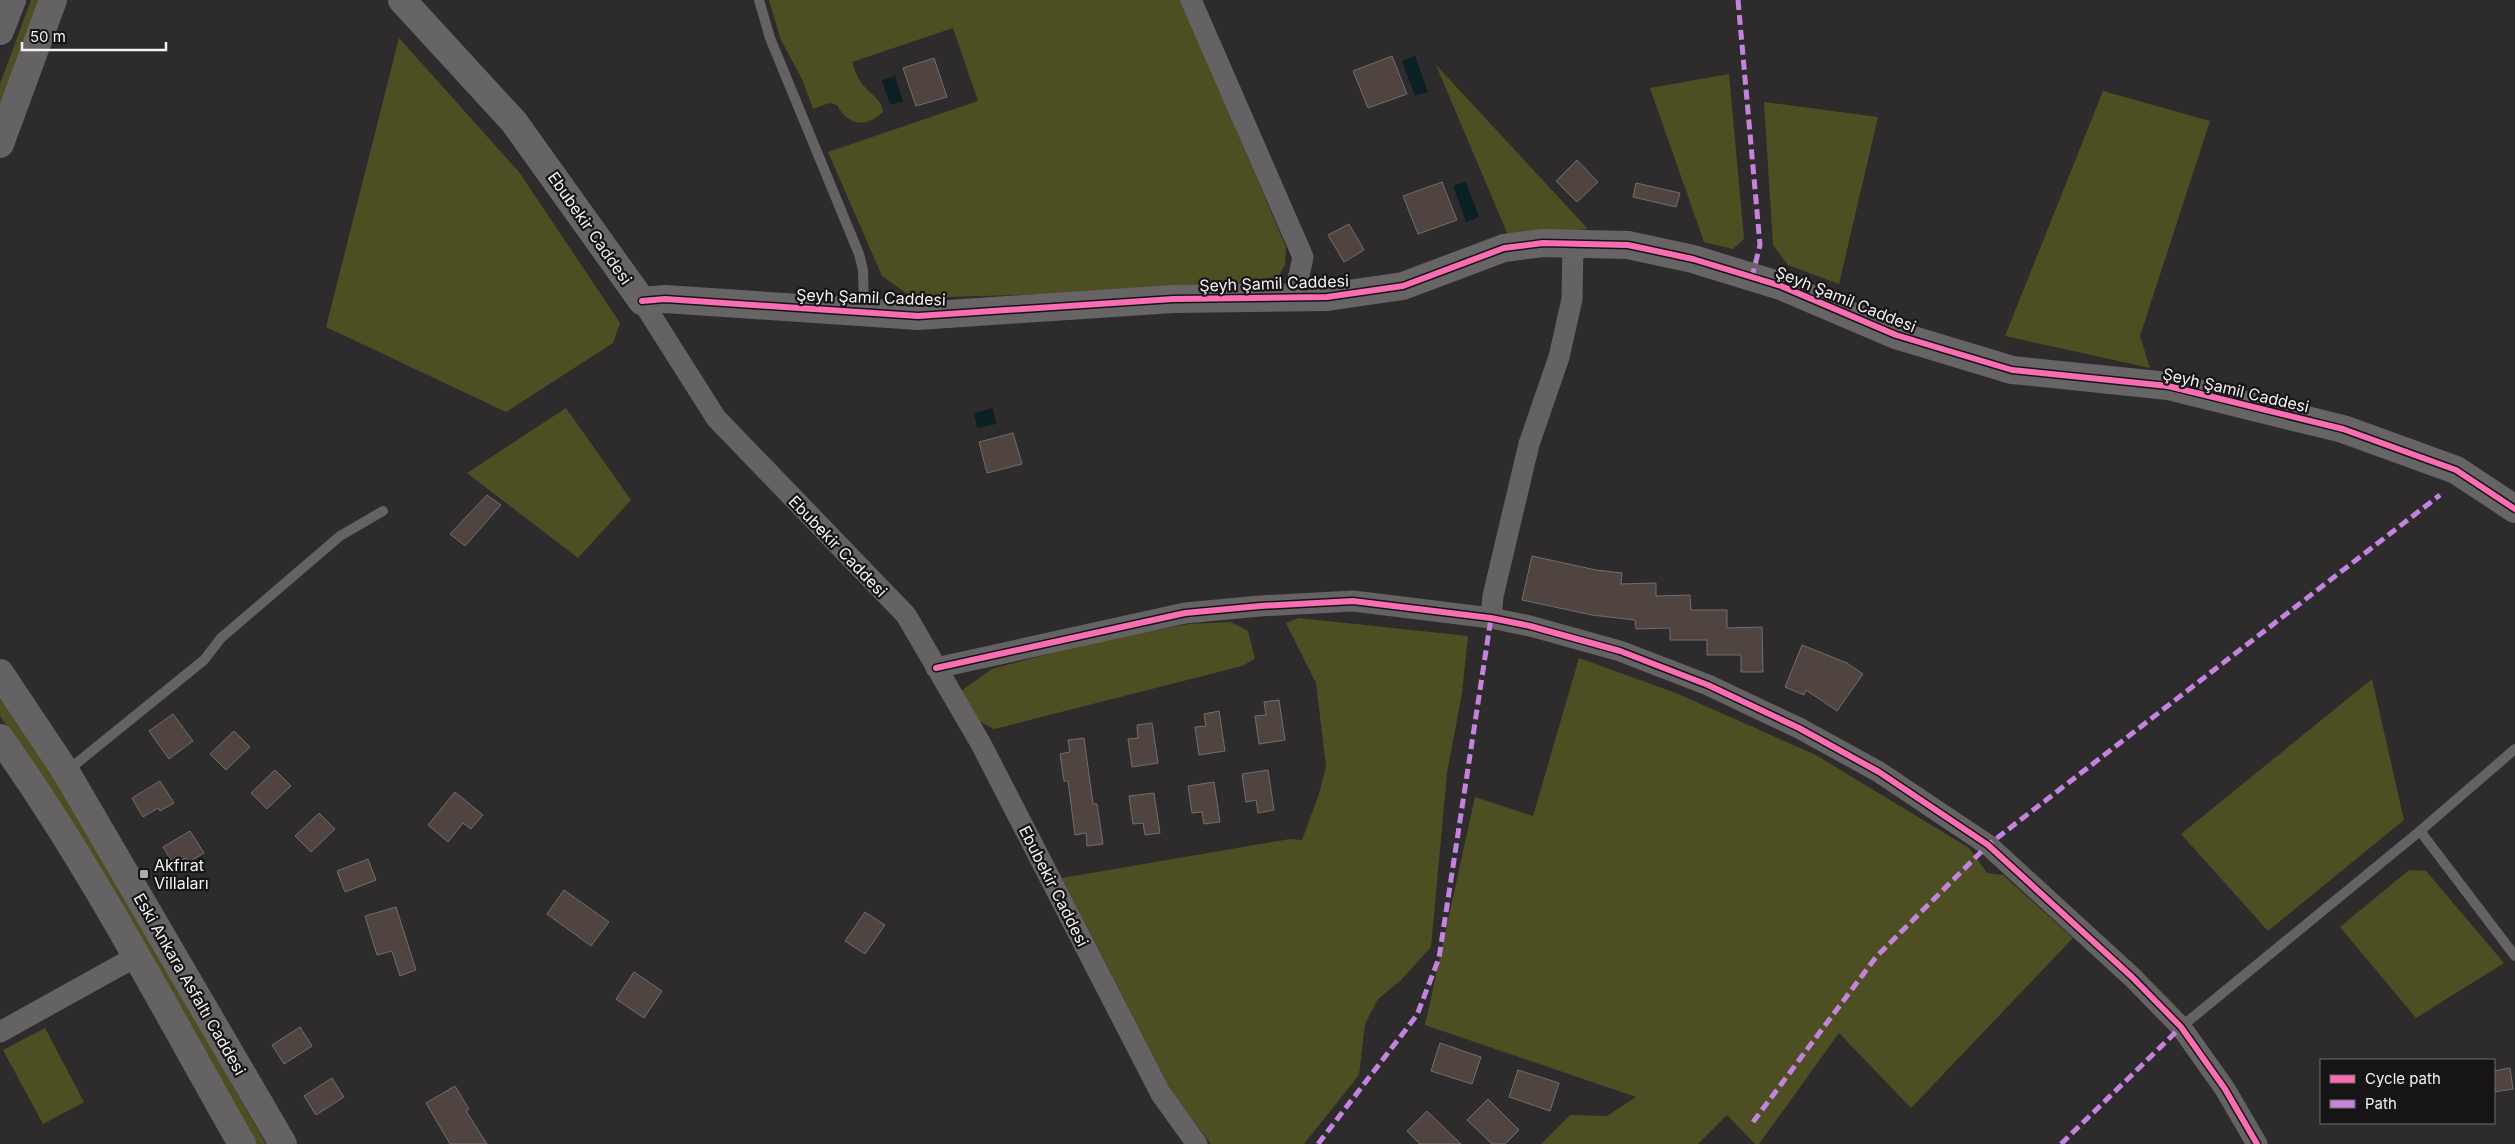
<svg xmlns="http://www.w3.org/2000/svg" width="2515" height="1144" font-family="Inter,sans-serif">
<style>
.green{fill:#4d4f22}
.water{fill:#0a2022}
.building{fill:#4f4440;stroke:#716e6e}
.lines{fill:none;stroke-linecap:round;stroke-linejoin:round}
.lane{stroke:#646263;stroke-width:10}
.street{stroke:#646263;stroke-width:21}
.secondary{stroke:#666464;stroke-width:28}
.primary{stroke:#656263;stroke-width:28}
.quiet{stroke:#c483df;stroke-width:5;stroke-dasharray:10 5;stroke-linecap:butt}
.cycleway-casing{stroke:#161415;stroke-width:9}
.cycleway{stroke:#f96db3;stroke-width:6}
.poi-dot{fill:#afacaf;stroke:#161415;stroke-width:2}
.labels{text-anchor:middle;stroke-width:4.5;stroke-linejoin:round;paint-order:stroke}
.street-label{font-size:16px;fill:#f5f2f5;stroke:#161415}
.poi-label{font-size:16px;fill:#f5f2f5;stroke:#161415;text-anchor:start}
</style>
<rect width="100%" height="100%" fill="#2e2b2d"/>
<path class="green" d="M 31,0 L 42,0 L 0,113 L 0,84 Z
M 769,0 L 1181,0 L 1286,247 L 1285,264 L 1275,284 L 1260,288 L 913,298 L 882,276 L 828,152 L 978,101 L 953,28 L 852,62 C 854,68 856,75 860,81 C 866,91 884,101 883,112 C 866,128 848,126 837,105 L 829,103 L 813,109 L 802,79 L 781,40 Z
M 399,38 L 519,172 L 620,323 L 613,343 L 506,412 L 326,327 Z
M 1436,65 L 1588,229 L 1508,235 Z
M 1729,74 L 1744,239 L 1733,249 L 1704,242 L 1650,88 Z
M 2103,91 L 2210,121 L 2140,336 L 2150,368 L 2005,336 Z
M 1764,102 L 1878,117 L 1839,284 L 1788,265 L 1773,245 Z
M 566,408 L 631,500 L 578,558 L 467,473 Z
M 1299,618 L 1468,636 L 1462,693 L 1447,773 L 1431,947 L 1401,980 L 1378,999 L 1365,1024 L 1359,1075 L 1304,1144 L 1211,1144 L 1172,1092 L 1062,878 L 1290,839 L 1302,840 L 1319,794 L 1326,766 L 1316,683 L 1286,623 Z
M 1231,622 L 1248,631 L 1255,659 L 1242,666 L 994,729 L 973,718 L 961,691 L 992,669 L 1101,640 L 1189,624 Z
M 1579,658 L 1676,693 L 1816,755 L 1969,848 L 1987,873 L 2003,875 L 2073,938 L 1911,1108 L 1839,1033 L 1759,1144 L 1755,1144 L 1727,1115 L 1698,1144 L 1541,1144 L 1570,1115 L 1607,1116 L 1636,1097 L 1425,1025 L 1475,797 L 1533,816 Z
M 2372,679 L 2404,820 L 2268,931 L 2181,834 Z
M 0,697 L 66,794 L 266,1144 L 254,1144 L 64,810 L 0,716 Z
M 2409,870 L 2426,871 L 2504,963 L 2416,1018 L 2340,927 Z
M 45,1028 L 84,1102 L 43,1124 L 3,1050 Z"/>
<path class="water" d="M 1415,56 L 1428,92 L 1415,96 L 1402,61 Z
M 895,76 L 903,101 L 890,105 L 882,80 Z
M 1466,182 L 1479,217 L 1466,222 L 1453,186 Z
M 993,408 L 996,424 L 977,428 L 974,413 Z"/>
<path class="building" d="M 1392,56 L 1407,94 L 1368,108 L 1353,71 Z
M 934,58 L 947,97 L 916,106 L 903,68 Z
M 1577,160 L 1598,182 L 1577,202 L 1556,181 Z
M 1442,182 L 1457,220 L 1418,234 L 1403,196 Z
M 1636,183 L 1680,193 L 1676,207 L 1633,197 Z
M 1349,224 L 1364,250 L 1344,262 L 1328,235 Z
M 1013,433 L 1022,464 L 987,473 L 979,442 Z
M 487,495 L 501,505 L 465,546 L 450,534 Z
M 1532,556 L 1596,570 L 1622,573 L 1621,584 L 1656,583 L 1656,596 L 1690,595 L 1691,610 L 1727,610 L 1727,628 L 1762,627 L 1763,672 L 1741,672 L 1741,655 L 1707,655 L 1707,640 L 1670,640 L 1670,628 L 1636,629 L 1635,620 L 1592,615 L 1522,600 Z
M 1802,645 L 1847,663 L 1863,674 L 1837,711 L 1806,690 L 1804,695 L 1785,687 Z
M 1279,700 L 1285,740 L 1259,744 L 1255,716 L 1266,715 L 1264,702 Z
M 1219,711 L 1225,751 L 1199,755 L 1195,727 L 1206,726 L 1204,714 Z
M 173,714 L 193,741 L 169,759 L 149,731 Z
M 1152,723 L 1158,763 L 1132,767 L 1128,739 L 1138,738 L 1137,725 Z
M 234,731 L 250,747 L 226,770 L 210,754 Z
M 1084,738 L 1093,804 L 1097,804 L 1103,844 L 1087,846 L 1086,833 L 1075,835 L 1068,781 L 1064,781 L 1060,754 L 1070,752 L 1068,740 Z
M 275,770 L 291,786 L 267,809 L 251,793 Z
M 1268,770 L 1274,810 L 1258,813 L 1256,800 L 1246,802 L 1242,774 Z
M 160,781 L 174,803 L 160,811 L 158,808 L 143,817 L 132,798 Z
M 1214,782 L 1220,822 L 1204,824 L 1202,812 L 1192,813 L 1188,786 Z
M 455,792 L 483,815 L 471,829 L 463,823 L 448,842 L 428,825 Z
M 1154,793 L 1160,833 L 1145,835 L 1143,823 L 1133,824 L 1129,796 Z
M 319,813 L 335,829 L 311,852 L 295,836 Z
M 190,831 L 204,853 L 189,862 L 186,858 L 174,865 L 163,847 Z
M 368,859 L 376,880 L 345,892 L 337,871 Z
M 564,890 L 609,922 L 591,946 L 547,914 Z
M 396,907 L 416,970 L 400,976 L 392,951 L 377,955 L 365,916 Z
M 865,912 L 885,925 L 865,954 L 845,941 Z
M 634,972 L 662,991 L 644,1018 L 616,999 Z
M 300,1027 L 312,1046 L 284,1064 L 272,1045 Z
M 1440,1043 L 1481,1057 L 1472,1084 L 1431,1071 Z
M 2510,1068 L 2513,1089 L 2494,1092 L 2494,1071 Z
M 1518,1070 L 1559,1083 L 1550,1111 L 1509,1097 Z
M 332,1078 L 344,1097 L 316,1115 L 304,1096 Z
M 455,1086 L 469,1109 L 466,1111 L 487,1144 L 450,1144 L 426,1103 Z
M 1488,1099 L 1519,1130 L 1505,1144 L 1492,1144 L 1467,1120 Z
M 1427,1111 L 1461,1144 L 1420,1144 L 1407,1131 Z"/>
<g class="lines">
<path class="lane" d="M 759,0 L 770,38 L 859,254 L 863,270 L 864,312
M 67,771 L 204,660 L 221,638 L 340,536 L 383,511
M 2420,831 L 2515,956
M 2181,1027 L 2420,831 L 2515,749"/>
<path class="street" d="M 1191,0 L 1303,257 L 1294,298
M 642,301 L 716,418 L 906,615 L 981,744 L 1161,1094 L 1197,1144
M 1491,618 L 1493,596 L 1529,444 L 1559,357 L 1572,299 L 1573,243
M 936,668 L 1185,613 L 1260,606 L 1353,601 L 1491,618 L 1530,626 L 1620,651 L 1708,685 L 1799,728 L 1879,772 L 1988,845 L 2132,977 L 2181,1027 L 2225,1089 L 2257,1144
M 0,1032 L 137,956"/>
<path class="secondary" d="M 402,0 L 514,122 L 642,301 L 665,299 L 918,316 L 1173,299 L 1327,297 L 1403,286 L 1504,248 L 1543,243 L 1628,245 L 1693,259 L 1781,286 L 1896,335 L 2012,370 L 2168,386 L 2343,429 L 2456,470 L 2515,509"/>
<path class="primary" d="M 0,31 L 12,0
M 0,144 L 53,0
M 0,673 L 66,772 L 283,1144
M 0,738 C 91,866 164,1007 242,1144"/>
<path class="quiet" d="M 1738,0 L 1760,245 L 1752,277
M 1753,1122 L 1876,957 L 1988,845 L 2440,495
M 1318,1144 L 1417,1015 L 1439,958 L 1491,618
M 2061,1144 L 2181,1027"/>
<g class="cycleway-casing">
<path id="cycleway" d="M 642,301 L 665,299 L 918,316 L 1173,299 L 1327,297 L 1403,286 L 1504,248 L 1543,243 L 1628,245 L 1693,259 L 1781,286 L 1896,335 L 2012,370 L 2168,386 L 2343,429 L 2456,470 L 2515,509
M 936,668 L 1185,613 L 1260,606 L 1353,601 L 1491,618 L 1530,626 L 1620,651 L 1708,685 L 1799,728 L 1879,772 L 1988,845 L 2132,977 L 2181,1027 L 2225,1089 L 2257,1144"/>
</g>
<use href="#cycleway" class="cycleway"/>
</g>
<rect class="poi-dot" x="139" y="869" width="10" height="10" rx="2.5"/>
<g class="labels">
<g class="street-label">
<text transform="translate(590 228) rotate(55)" y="6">Ebubekir Caddesi</text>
<text transform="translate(1274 283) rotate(-2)" y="6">Şeyh Şamil Caddesi</text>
<text transform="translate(871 297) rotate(2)" y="6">Şeyh Şamil Caddesi</text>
<text transform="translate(1846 299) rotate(22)" y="6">Şeyh Şamil Caddesi</text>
<text transform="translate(2236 390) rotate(13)" y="6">Şeyh Şamil Caddesi</text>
<text transform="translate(838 546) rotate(46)" y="6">Ebubekir Caddesi</text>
<text transform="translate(1054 886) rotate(63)" y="6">Ebubekir Caddesi</text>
<text transform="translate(190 984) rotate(60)" y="6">Eski Ankara Asfaltı Caddesi</text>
</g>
<g class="poi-label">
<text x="154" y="871">Akfırat<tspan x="154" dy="18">Villaları</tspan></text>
</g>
</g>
<rect x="2320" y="1059" width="175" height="65" fill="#161415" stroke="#6f6d6f"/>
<rect x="2330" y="1075" width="25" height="8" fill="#f96db3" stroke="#6f6d6f"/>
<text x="2365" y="1084" font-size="15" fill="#f5f2f5">Cycle path</text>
<rect x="2330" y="1100" width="25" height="8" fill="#c483df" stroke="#6f6d6f"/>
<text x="2365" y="1109" font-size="15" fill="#f5f2f5">Path</text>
<path d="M22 42v8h144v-8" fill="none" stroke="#f5f2f5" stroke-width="2.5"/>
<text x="30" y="42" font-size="15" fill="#f5f2f5" stroke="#161415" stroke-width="4" paint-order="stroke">50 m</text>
</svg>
